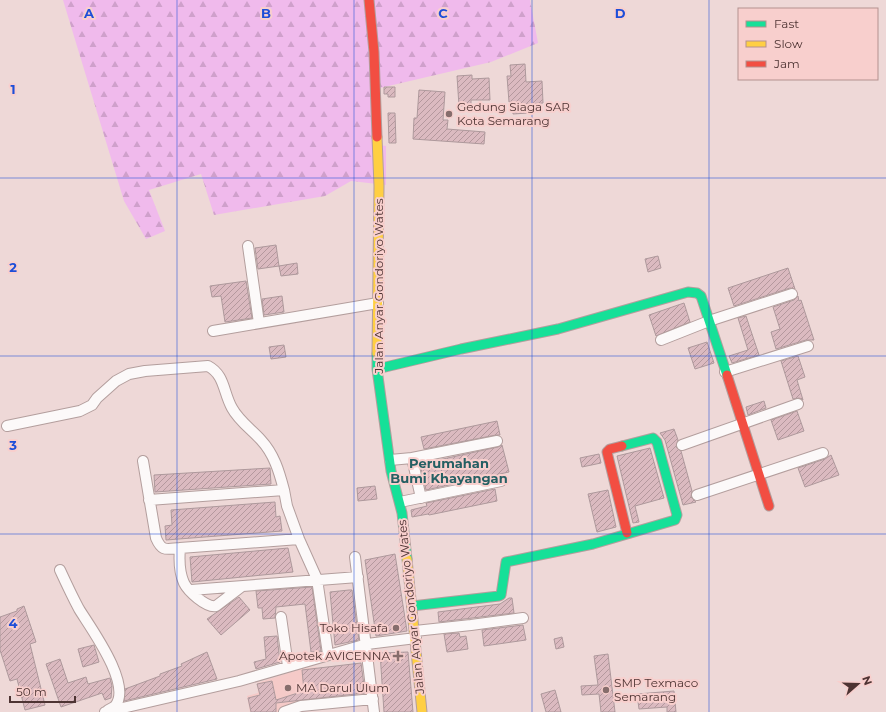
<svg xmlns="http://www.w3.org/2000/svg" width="886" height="712" font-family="Montserrat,sans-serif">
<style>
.built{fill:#f5cac8}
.forest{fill:url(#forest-firs)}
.building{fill:url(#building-hatch);stroke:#ae999c}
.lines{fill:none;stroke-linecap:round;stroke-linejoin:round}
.street-casing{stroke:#b39e9d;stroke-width:12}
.fast-casing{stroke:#b39e9d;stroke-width:11}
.slow-casing{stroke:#b39e9d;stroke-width:11}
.jam-casing{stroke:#b39e9d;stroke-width:11}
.street{stroke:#fcf9f9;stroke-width:10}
.fast{stroke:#16e098;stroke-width:9}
.slow{stroke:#ffcf43;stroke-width:9}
.jam{stroke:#f24e42;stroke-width:9}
.grid{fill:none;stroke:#1d4ed8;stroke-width:1;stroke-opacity:0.55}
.poi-dot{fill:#866d6c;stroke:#f8cfcd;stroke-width:1.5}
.labels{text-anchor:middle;stroke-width:4;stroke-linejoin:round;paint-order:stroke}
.poi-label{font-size:12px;fill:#4e3433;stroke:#f8cfcd;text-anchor:start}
.street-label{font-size:12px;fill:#4e3433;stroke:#f8cfcd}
.neighbourhood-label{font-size:13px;font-weight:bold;fill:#255f63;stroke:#f8cfcd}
.grid-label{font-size:13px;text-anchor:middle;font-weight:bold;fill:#1d4ed8;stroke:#f8cfcd;stroke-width:4;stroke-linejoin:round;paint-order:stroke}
</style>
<defs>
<pattern id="forest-firs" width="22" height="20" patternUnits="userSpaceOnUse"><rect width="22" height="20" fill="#f0baec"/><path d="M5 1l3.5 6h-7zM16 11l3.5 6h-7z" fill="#cfa0cb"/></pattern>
<pattern id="building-hatch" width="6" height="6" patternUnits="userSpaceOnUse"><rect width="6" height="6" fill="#dbbac0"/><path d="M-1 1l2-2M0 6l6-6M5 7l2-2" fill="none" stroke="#b4989d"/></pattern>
</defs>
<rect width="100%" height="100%" fill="#eed8d7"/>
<path class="built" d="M 317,667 L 321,701 L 281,712 L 250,712 L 247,696 L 258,693 L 257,683 L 301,669 Z"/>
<path class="forest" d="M 63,0 L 530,0 L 538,43 L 491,62 L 380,88 L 380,145 L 386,146 L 386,185 L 351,181 L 325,196 L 214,215 L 201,174 L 149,190 L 165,231 L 146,239 L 124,201 Z"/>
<path class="building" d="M 525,64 L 526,82 L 542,81 L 543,103 L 527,104 L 528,113 L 513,114 L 513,102 L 509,102 L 507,76 L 511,76 L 510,65 Z
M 472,75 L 472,79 L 489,78 L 490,100 L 471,100 L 471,105 L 459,106 L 457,76 Z
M 384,87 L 395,87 L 395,97 L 388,97 L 388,94 L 384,94 Z
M 419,90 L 445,92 L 443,120 L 448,120 L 447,129 L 485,132 L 484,144 L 413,139 L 414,118 L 417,118 Z
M 388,113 L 395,113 L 396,143 L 389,143 Z
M 276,245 L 279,266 L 258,269 L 255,248 Z
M 658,256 L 661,268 L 648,272 L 645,259 Z
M 297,263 L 298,274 L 281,276 L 279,266 Z
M 788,268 L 795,289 L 790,288 L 734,306 L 728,288 Z
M 246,281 L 252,318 L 225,322 L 221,296 L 212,297 L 210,286 Z
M 282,296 L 284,312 L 264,315 L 262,299 Z
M 798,296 L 799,301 L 801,300 L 814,340 L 806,340 L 776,349 L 771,332 L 780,329 L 773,307 L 794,300 Z
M 684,303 L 690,322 L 656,336 L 649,315 Z
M 746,316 L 759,355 L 732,363 L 729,356 L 748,350 L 738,318 Z
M 707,342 L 714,363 L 695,369 L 688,348 Z
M 284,345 L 286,357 L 271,359 L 269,347 Z
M 798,356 L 805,377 L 797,380 L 803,400 L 799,398 L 793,399 L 781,361 Z
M 764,401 L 766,408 L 748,415 L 746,407 Z
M 797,411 L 804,431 L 778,440 L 771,420 Z
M 497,421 L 500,435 L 496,435 L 424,449 L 421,437 Z
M 674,429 L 678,440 L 676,447 L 681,451 L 692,491 L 691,497 L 696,502 L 683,505 L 665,440 L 660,433 Z
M 502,445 L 509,472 L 426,490 L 420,464 L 498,447 Z
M 650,448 L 664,498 L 635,506 L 639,522 L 633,523 L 617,456 Z
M 599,454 L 601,463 L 582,467 L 580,458 Z
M 831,455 L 839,475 L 805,487 L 798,468 L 825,459 Z
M 270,468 L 271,484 L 155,492 L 154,475 Z
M 375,486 L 377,499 L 358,501 L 357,488 Z
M 495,489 L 497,501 L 429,515 L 428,514 L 412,517 L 411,510 L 427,506 L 426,503 Z
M 608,490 L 616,527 L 597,532 L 588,494 Z
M 275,502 L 276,517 L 280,516 L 282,531 L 166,540 L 165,526 L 172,525 L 171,510 Z
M 288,548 L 293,572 L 192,582 L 190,557 Z
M 395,554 L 407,631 L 376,636 L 365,560 Z
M 312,587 L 321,651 L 311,652 L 305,604 L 276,607 L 275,618 L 263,619 L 262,608 L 258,608 L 256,591 Z
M 349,590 L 352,590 L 359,640 L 335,645 L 330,592 Z
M 239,597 L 250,610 L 221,635 L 207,619 Z
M 509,598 L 512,598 L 514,613 L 439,622 L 438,612 L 500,604 Z
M 24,606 L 36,642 L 30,644 L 45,705 L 25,710 L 17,679 L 10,681 L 0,650 L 0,617 L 17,611 L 17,609 Z
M 523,625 L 526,640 L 484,646 L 482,630 Z
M 459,633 L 460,637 L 466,636 L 468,649 L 447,652 L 444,634 Z
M 277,636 L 280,662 L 256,669 L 254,662 L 266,659 L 264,637 Z
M 562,637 L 564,647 L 556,649 L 554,639 Z
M 94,645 L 99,662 L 83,667 L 78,649 Z
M 207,652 L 217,679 L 124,701 L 125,689 L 160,676 L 160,674 L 182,666 L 181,664 Z
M 408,652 L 413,712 L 384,712 L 380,653 Z
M 608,654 L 615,712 L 601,712 L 599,694 L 582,695 L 581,686 L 598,685 L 594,656 Z
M 60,659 L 68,683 L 86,677 L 88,684 L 110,678 L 112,686 L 111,698 L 105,700 L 102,693 L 61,707 L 46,664 Z
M 361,663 L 365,693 L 276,703 L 276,712 L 251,712 L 248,698 L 260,695 L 257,684 L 272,681 L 276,700 L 304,691 L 302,670 Z
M 555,690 L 561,712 L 546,712 L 541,694 Z
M 674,691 L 676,712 L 667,712 L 667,707 L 639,709 L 637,694 Z"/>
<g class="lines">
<g class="street-casing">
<path id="street" d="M 248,246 L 259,323
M 213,331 L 378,303
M 661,340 L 709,321 L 792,294
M 725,372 L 808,346
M 7,426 L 80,411 L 92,405 L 97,398 L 116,381 L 129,374 L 145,371 L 208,366 C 225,375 223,392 232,408 C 239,421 251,429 261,440 C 274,454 279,471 284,490
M 682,445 L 798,404
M 390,460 L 412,458
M 143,461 L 156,538 C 162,552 166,549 180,548
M 697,495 L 823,453
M 421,498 L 412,458 L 497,441
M 149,500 L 284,490 L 287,506 L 299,539 L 317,579 L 328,654
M 400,502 L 501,481
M 355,557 L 374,712
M 60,570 C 66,583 72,596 79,609 C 90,627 133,685 115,706 C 113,708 109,709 107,711
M 241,587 L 216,606 C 206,608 188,591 184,583 C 179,572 179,559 180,548 L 299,539
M 191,590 L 358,577
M 281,617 L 288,666
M 415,631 L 471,625 L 523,618
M 105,712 L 239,681 L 367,644 L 416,638
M 284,712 L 301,706 L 373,699"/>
</g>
<g class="fast-casing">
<path id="fast" d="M 377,354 L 377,369 L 391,471 L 402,513 L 407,559
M 377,369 L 461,349 L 558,329 L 688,292 L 697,293 L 701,296 L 727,375
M 412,606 L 499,596 L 501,595 L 506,562 L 593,544 L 675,520 L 677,515 L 657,442 L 653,438 L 622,446"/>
</g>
<g class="slow-casing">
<path id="slow" d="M 377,137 L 379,186 L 377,354
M 407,559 L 422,712"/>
</g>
<g class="jam-casing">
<path id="jam" d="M 369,0 L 374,52 L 377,137
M 727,375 L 769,506
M 622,446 L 610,449 L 607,452 L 627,533"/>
</g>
<use href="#street" class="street"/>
<use href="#fast" class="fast"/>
<use href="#slow" class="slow"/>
<use href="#jam" class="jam"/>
</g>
<path class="grid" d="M 177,0 L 177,712M 354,0 L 354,712M 532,0 L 532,712M 709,0 L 709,712M 0,178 L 886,178M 0,356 L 886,356M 0,534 L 886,534"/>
<g class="poi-dot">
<circle cx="449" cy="114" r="4"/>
<circle cx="396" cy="628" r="4"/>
<path d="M396 650h4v4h4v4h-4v4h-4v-4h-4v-4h4z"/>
<circle cx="288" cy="688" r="4"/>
<circle cx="606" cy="690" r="4"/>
</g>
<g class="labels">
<g class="poi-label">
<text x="457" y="111">Gedung Siaga SAR<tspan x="457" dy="14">Kota Semarang</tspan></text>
<text x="388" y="632" text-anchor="end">Toko Hisafa</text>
<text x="390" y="660" text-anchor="end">Apotek AVICENNA</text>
<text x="614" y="687">SMP Texmaco<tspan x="614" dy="14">Semarang</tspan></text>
<text x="296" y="692">MA Darul Ulum</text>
</g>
<g class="street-label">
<text transform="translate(379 286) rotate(-90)" y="4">Jalan Anyar Gondoriyo Wates</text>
<text transform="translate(411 607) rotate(-96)" y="4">Jalan Anyar Gondoriyo Wates</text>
</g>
<g class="neighbourhood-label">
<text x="449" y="468">Perumahan<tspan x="449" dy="15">Bumi Khayangan</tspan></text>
</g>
</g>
<g class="grid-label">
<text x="89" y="18">A</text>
<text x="266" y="18">B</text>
<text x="443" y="18">C</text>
<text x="620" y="18">D</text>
<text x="13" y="94">1</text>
<text x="13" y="272">2</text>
<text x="13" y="450">3</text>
<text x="13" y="628">4</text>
</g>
<rect x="738" y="8" width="140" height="72" fill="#f8cfcd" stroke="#b4918f"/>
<rect x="746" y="21" width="20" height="6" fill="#16e098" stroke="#b4918f"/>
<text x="774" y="28" font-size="12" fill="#4e3433">Fast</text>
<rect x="746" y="41" width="20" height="6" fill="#ffcf43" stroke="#b4918f"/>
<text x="774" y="48" font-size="12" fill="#4e3433">Slow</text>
<rect x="746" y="61" width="20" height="6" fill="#f24e42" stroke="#b4918f"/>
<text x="774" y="68" font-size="12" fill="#4e3433">Jam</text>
<g transform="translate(858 684) rotate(70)" stroke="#f8cfcd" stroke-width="3" paint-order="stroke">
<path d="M0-3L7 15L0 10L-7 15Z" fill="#4e3433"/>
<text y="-6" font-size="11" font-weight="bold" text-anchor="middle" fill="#4e3433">N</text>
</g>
<path d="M10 696v6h65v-6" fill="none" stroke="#4e3433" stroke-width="2"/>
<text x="16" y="696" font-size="12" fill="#4e3433" stroke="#f8cfcd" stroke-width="3" paint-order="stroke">50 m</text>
</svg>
